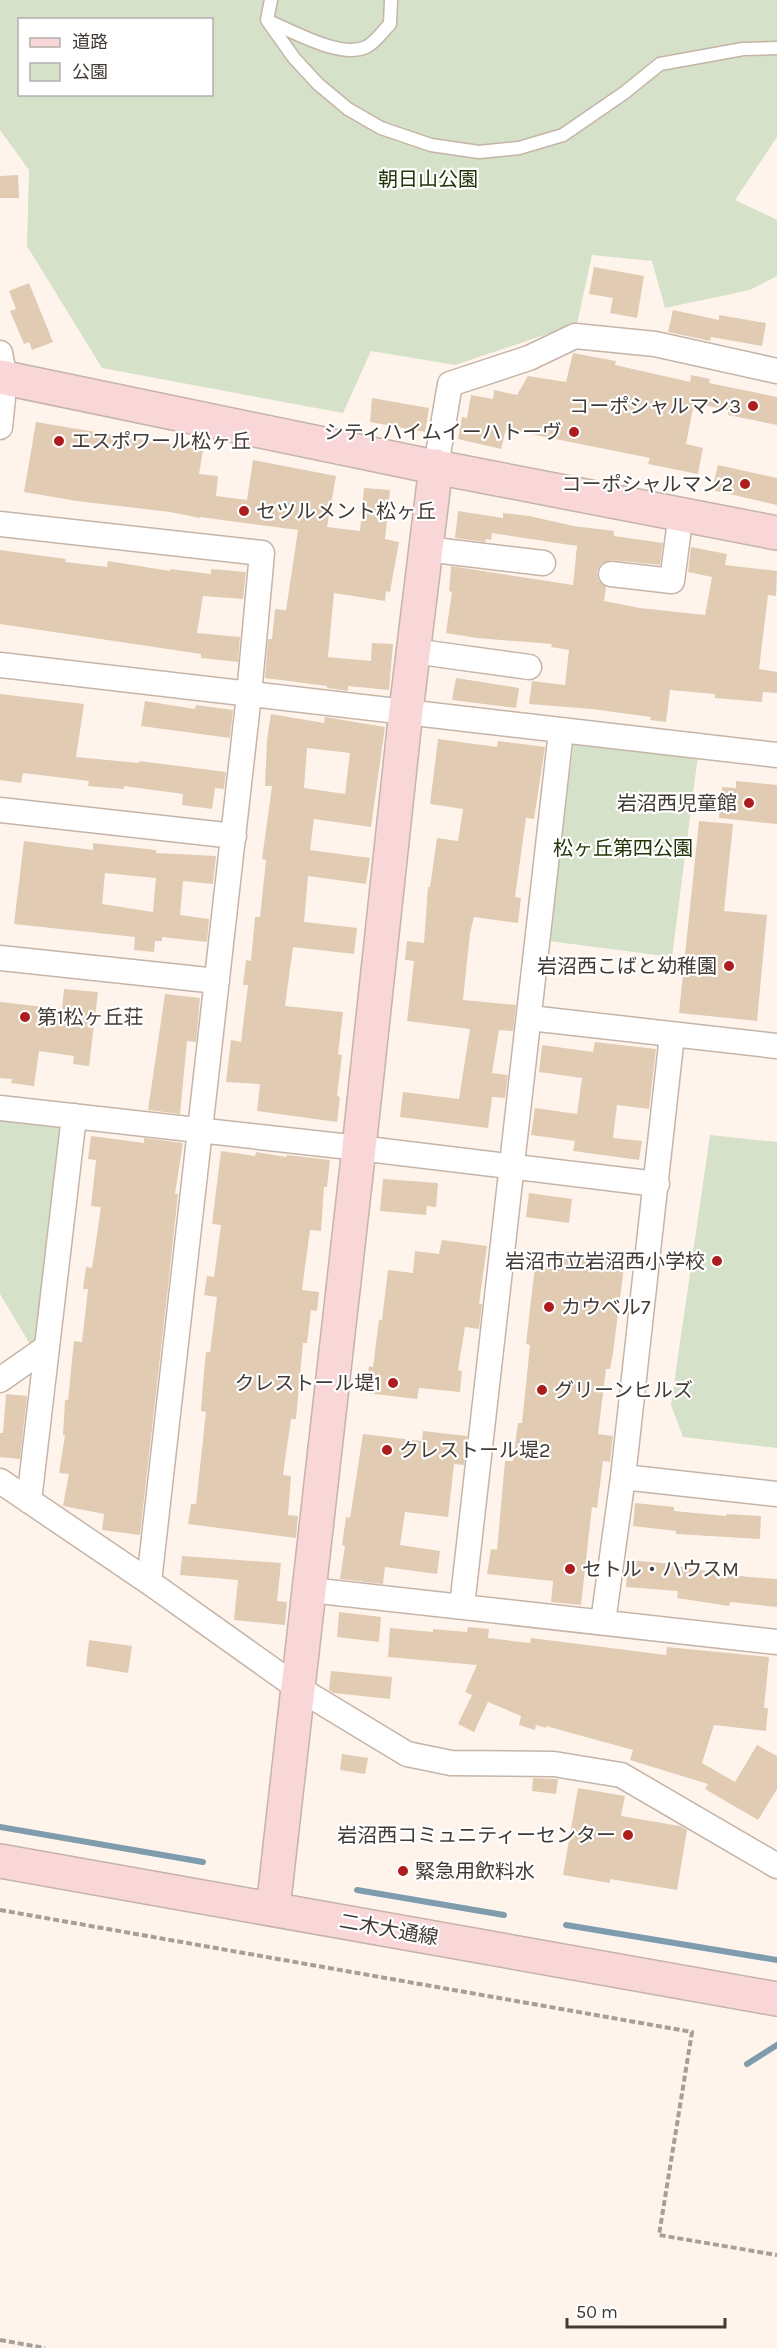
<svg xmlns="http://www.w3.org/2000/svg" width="777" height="2348" font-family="Karla,'Noto Sans JP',sans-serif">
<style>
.green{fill:#d5e1c9;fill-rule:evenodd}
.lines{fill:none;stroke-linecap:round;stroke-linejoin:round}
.stream{stroke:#7f9cad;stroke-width:6}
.building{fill:#e1cbb3;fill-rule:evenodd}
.lane-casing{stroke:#c5b4a7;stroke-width:15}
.street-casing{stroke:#c5b4a7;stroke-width:27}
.secondary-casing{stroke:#c5b4a7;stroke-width:36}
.path{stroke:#a79e98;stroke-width:4;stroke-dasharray:6 3;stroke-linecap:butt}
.lane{stroke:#fff;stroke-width:12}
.street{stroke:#fff;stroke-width:24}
.secondary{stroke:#f9d6d7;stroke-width:33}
.poi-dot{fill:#ae1d1d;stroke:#fff;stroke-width:2}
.labels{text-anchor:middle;stroke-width:4.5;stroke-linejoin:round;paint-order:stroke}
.park-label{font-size:20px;fill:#223407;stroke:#fff}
.poi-label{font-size:20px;fill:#413a35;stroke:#fff;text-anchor:end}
.street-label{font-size:20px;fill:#413a35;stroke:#fff}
</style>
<rect width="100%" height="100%" fill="#fff4ec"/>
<path class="green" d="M 0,0 L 777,0 L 777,137 L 735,200 L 777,220 L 777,276 L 750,290 L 665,308 L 652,261 L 592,255 L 577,324 L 455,365 L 371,351 L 343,413 L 102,368 L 27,246 L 29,170 L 0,130 ZM 20,20 L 212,20 L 212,94 L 20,94 Z
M 574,739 L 698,755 L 672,957 L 549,941 Z
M 0,1119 L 58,1125 L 66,1132 L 44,1337 L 30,1344 L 0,1294 Z
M 710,1135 L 777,1142 L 777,1448 L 683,1437 L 671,1405 Z"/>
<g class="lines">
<path class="stream" d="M 0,1827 L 203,1862
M 357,1890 L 504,1915
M 566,1925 L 777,1960
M 747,2064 L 777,2045"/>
</g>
<path class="building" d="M 18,175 L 19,198 L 0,198 L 0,176 Z
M 594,267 L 644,276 L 637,318 L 610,313 L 613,298 L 589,294 Z
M 29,283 L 53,342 L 32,350 L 29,342 L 24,344 L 10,311 L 16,309 L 9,291 Z
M 673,310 L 719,320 L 719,315 L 766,323 L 762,346 L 711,337 L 710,341 L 668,332 Z
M 573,353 L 616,361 L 615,365 L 690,382 L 691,375 L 710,379 L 709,383 L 777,397 L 777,425 L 728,415 L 729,410 L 694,403 L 686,444 L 703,448 L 698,474 L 648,464 L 650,458 L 506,429 L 501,449 L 458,439 L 462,417 L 467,418 L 471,395 L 493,399 L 494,390 L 517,395 L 528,376 L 566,382 Z
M 372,398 L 429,408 L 425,432 L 370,422 Z
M 36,422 L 203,450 L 199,474 L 218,476 L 216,496 L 247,500 L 253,460 L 336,476 L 327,527 L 360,531 L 364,488 L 390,490 L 385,539 L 399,542 L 390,592 L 386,591 L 385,601 L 334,593 L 328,657 L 371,661 L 372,643 L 393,644 L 389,690 L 348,686 L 348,691 L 327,688 L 327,686 L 265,678 L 268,639 L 272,639 L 275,609 L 286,610 L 298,530 L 200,517 L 200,518 L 170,512 L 77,501 L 24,492 Z
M 718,465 L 777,478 L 777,505 L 712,490 Z
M 458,511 L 503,518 L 503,513 L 529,516 L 574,526 L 614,531 L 614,536 L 663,543 L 660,565 L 611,560 L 600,565 L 597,572 L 598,580 L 606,587 L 604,601 L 640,608 L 705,615 L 712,577 L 688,572 L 691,547 L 727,554 L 725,565 L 777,571 L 776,596 L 768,595 L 759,669 L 777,672 L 777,693 L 763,692 L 762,702 L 715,698 L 715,694 L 670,690 L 666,722 L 650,720 L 651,717 L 592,709 L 529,704 L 532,681 L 565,685 L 569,650 L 551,647 L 552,644 L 477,638 L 446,633 L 452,592 L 449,591 L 451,566 L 573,585 L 577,546 L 492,533 L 491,540 L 486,539 L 485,542 L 455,538 Z
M 0,550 L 66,559 L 65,562 L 107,567 L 108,561 L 170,571 L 170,569 L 211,574 L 211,569 L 246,572 L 243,599 L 203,596 L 197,633 L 240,637 L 238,662 L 201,658 L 201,654 L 0,624 Z
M 456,678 L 519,688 L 516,708 L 452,700 Z
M 0,694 L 84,704 L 76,757 L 139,763 L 139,761 L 226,772 L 224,789 L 215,788 L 212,809 L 182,805 L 183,794 L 124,786 L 124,789 L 88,786 L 89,781 L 23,773 L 21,783 L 0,780 Z
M 145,701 L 195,709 L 196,705 L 233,710 L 230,738 L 141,726 Z
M 271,714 L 324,723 L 325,717 L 385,727 L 371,827 L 314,819 L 310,850 L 370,858 L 366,884 L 308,876 L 304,922 L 357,928 L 354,954 L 293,947 L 285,1006 L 343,1012 L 338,1054 L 342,1055 L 337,1096 L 340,1097 L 337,1122 L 257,1111 L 260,1084 L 226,1082 L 231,1040 L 241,1042 L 248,985 L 243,985 L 246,960 L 251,961 L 255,917 L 260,917 L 266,860 L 262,859 L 272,786 L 265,786 L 267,740 ZM 307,748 L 350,753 L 345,794 L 304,788 Z
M 438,739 L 497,747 L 498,741 L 545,747 L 534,819 L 526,818 L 515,897 L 521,898 L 518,923 L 474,917 L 470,933 L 463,1000 L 516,1005 L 513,1031 L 499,1030 L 492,1073 L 508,1075 L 505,1098 L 492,1097 L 488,1128 L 400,1117 L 403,1092 L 459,1099 L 470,1029 L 407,1021 L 414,961 L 405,960 L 407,941 L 424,943 L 428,887 L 430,887 L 437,838 L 458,841 L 463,809 L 430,804 Z
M 736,781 L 777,785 L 777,824 L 719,818 L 722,787 L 736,788 Z
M 699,821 L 733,824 L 724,911 L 767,915 L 757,1021 L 679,1013 Z
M 24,841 L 93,850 L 93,843 L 156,850 L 156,853 L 216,856 L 213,884 L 183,881 L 180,915 L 209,919 L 207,942 L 162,937 L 162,941 L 155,941 L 154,952 L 134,950 L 135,937 L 14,924 ZM 105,873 L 156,878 L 153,912 L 102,904 Z
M 64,989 L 98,992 L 89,1066 L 73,1064 L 74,1056 L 39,1051 L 34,1086 L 11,1083 L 12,1079 L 0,1078 L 0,1002 L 62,1009 Z
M 165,994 L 200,998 L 196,1042 L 187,1041 L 180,1114 L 148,1110 Z
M 595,1042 L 656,1049 L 649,1109 L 617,1105 L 613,1138 L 642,1141 L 639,1160 L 573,1151 L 575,1141 L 531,1135 L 535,1108 L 577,1114 L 582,1078 L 539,1072 L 542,1045 L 593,1052 Z
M 91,1136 L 144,1143 L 144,1138 L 183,1143 L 175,1194 L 178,1194 L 169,1278 L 140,1535 L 102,1530 L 104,1514 L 63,1506 L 69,1474 L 59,1473 L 65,1435 L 63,1435 L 65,1400 L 68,1400 L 74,1341 L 82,1342 L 88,1289 L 83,1289 L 86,1267 L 92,1268 L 101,1207 L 91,1206 L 96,1160 L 88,1159 Z
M 221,1151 L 255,1156 L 256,1152 L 286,1157 L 287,1155 L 330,1160 L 327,1187 L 324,1187 L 321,1231 L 310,1230 L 302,1290 L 319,1292 L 317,1311 L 311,1310 L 307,1343 L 303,1343 L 296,1419 L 291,1419 L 283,1475 L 291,1476 L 288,1515 L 298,1516 L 296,1538 L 188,1524 L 191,1504 L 196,1504 L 206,1412 L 201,1411 L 204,1372 L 206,1352 L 210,1352 L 217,1297 L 204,1295 L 207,1276 L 214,1277 L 221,1225 L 212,1224 Z
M 383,1179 L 438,1183 L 436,1207 L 427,1206 L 426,1215 L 380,1211 Z
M 529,1193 L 572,1199 L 569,1223 L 526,1217 Z
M 442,1240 L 487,1246 L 479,1304 L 482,1304 L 479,1329 L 465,1327 L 458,1370 L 462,1371 L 460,1392 L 419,1388 L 417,1399 L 366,1393 L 369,1366 L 373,1367 L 379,1320 L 382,1320 L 388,1270 L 413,1273 L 415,1251 L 439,1254 Z
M 557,1251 L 625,1259 L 613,1353 L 610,1369 L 606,1369 L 598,1434 L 613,1436 L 610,1462 L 603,1461 L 597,1508 L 592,1507 L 581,1605 L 551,1602 L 553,1581 L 487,1574 L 491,1549 L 497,1550 L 505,1461 L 513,1461 L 518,1423 L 522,1423 L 530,1345 L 526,1344 L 535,1266 L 555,1269 Z
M 6,1394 L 27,1396 L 20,1459 L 0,1457 L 0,1433 L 3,1433 Z
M 423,1431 L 467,1436 L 464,1465 L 454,1464 L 448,1517 L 405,1512 L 400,1545 L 440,1551 L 437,1574 L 385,1567 L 383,1584 L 340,1579 L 345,1546 L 342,1545 L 346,1517 L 350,1518 L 363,1434 L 422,1441 Z
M 635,1503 L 674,1507 L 674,1511 L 726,1516 L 727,1514 L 761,1516 L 760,1539 L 676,1534 L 676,1531 L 633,1526 Z
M 182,1556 L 281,1563 L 277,1601 L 287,1602 L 285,1625 L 234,1620 L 238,1580 L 180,1575 Z
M 628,1560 L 674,1564 L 674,1566 L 748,1577 L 777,1579 L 777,1607 L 730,1602 L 729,1606 L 677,1598 L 678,1591 L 626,1587 Z
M 339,1612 L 381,1617 L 379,1642 L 337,1637 Z
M 468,1627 L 489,1629 L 488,1638 L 530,1643 L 531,1638 L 666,1655 L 667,1647 L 769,1657 L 764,1708 L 768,1708 L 766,1731 L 714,1725 L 702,1763 L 735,1782 L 757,1745 L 777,1756 L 777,1789 L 758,1820 L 705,1789 L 708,1784 L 630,1760 L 633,1750 L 546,1726 L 546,1728 L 536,1725 L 535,1730 L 519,1725 L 521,1716 L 488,1702 L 474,1732 L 458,1724 L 472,1695 L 465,1692 L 477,1665 L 388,1657 L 390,1628 L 433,1632 L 433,1629 L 467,1632 Z
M 89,1640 L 132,1646 L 128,1673 L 86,1666 Z
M 331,1671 L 392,1677 L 390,1699 L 334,1693 L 329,1690 Z
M 342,1754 L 368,1758 L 365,1774 L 340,1770 Z
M 533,1778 L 558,1779 L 556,1794 L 532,1791 Z
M 578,1788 L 625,1796 L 621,1816 L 680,1826 L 687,1830 L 677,1890 L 610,1879 L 610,1883 L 563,1875 Z"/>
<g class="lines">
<g class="lane-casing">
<path id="lane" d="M 271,0 L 267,20 L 294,58 L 318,84 L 348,109 L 381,128 L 431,145 L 479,152 L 519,148 L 563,135 L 624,93 L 660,64 L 743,49 L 777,48
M 268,21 C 293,31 340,59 366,47 C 375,43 383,31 390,24 L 391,0"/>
</g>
<g class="street-casing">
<path id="street" d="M 0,353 L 5,378 L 0,427
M 436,466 L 450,384 L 529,358 L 575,336 L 655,344 L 777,371
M 0,524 L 262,553 L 249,695 L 149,1582
M 426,549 L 543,563
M 611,574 L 672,581 L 681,513
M 413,651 L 529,667
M 0,665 L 777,755
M 0,810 L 234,836
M 0,958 L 217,981
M 530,1018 L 777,1046
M 0,1108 L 359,1148 L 657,1184
M 0,1380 L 47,1347
M 623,1477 L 777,1494
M 0,1481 L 149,1582 L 298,1688 L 407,1754 L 451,1763 L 554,1764 L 621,1775 L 777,1866
M 29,1501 L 74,1116
M 310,1590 L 777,1642
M 462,1606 L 561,731
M 603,1622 L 623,1477 L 672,1035"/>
</g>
<g class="secondary-casing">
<path id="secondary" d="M 0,377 L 420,464 L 777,533
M 0,1861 L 777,1999
M 273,1909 L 359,1148 L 406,711 L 436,466"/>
</g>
<path class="path" d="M 0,1910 L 692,2032 L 659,2235 L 777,2255
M 0,2340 L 45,2348"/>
<use href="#lane" class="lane"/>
<use href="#street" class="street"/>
<use href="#secondary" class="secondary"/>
</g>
<g class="poi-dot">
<circle cx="753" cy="406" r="6"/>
<circle cx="574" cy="432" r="6"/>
<circle cx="59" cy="441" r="6"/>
<circle cx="745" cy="484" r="6"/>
<circle cx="244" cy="511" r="6"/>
<circle cx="749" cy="803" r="6"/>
<circle cx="729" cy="966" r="6"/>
<circle cx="25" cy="1017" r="6"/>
<circle cx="717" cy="1261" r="6"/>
<circle cx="549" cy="1307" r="6"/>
<circle cx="393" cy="1383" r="6"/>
<circle cx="542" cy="1390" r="6"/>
<circle cx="387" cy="1450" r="6"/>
<circle cx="570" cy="1569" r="6"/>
<circle cx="628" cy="1835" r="6"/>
<circle cx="403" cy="1871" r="6"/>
</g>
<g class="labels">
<g class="park-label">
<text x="428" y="186">朝日山公園</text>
<text x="623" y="855">松ヶ丘第四公園</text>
</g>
<g class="poi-label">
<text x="741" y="413">コーポシャルマン3</text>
<text x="562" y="439">シティハイムイーハトーヴ</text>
<text x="71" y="448" text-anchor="start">エスポワール松ヶ丘</text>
<text x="733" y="491">コーポシャルマン2</text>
<text x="256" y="518" text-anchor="start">セツルメント松ヶ丘</text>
<text x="737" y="810">岩沼西児童館</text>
<text x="717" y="973">岩沼西こばと幼稚園</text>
<text x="37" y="1024" text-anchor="start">第1松ヶ丘荘</text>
<text x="705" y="1268">岩沼市立岩沼西小学校</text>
<text x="561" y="1314" text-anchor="start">カウベル7</text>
<text x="381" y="1390">クレストール堤1</text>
<text x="554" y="1397" text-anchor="start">グリーンヒルズ</text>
<text x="399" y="1457" text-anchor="start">クレストール堤2</text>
<text x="582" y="1576" text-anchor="start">セトル・ハウスM</text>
<text x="616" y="1842">岩沼西コミュニティーセンター</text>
<text x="415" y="1878" text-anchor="start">緊急用飲料水</text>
</g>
<g class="street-label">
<text transform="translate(389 1929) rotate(10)" y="7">二木大通線</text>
</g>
</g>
<rect x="18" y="18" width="195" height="78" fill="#ffffff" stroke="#b3b0ae" stroke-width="1.5"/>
<rect x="30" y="38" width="30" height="9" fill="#f9d6d7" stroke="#b3b0ae" stroke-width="1.5"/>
<text x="72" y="48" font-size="18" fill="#413a35">道路</text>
<rect x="30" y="63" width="30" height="18" fill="#d5e1c9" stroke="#b3b0ae" stroke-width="1.5"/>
<text x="72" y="78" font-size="18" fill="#413a35">公園</text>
<path d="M567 2318v9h158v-9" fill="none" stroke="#413a35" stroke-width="3"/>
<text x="576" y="2318" font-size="18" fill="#413a35" stroke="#ffffff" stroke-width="4.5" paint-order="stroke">50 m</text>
</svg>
